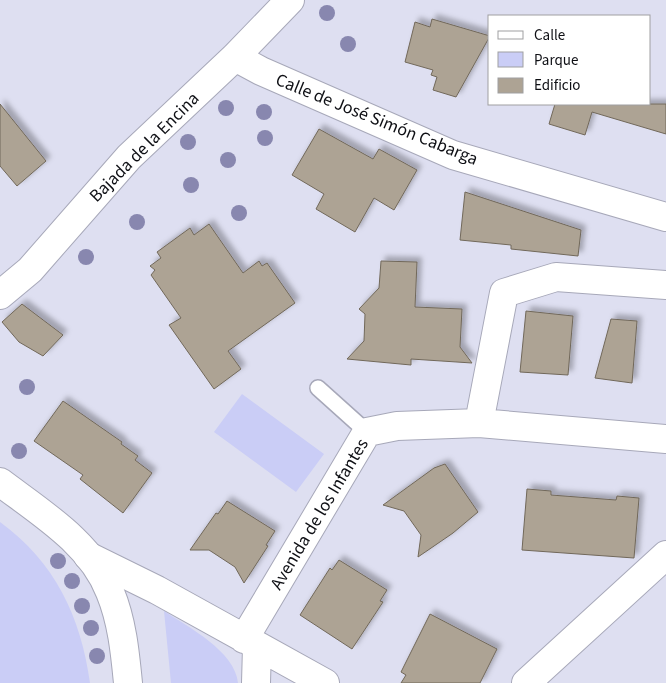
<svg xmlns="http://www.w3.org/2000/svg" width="666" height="683" font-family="'Source Sans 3',sans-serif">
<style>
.green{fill:#cacdf6}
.building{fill:#ada394;stroke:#71685a;filter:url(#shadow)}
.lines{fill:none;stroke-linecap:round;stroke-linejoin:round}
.lane-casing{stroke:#a7a8b9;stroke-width:18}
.street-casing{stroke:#a7a8b9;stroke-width:30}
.secondary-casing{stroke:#a7a8b9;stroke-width:30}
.lane{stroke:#fff;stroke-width:15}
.street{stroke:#fff;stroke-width:28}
.secondary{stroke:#fff;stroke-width:28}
.tree{fill:#8887af}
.labels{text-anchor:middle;stroke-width:4;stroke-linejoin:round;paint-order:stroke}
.street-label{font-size:18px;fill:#0e0f14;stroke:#fff}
</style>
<defs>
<filter id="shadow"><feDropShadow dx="4.5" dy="-4.5" stdDeviation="2.5" flood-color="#0004"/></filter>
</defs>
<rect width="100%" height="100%" fill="#dedff1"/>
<path class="green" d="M 242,394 L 324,454 L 296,492 L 214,432 Z
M 0,522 C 55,562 81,617 90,683 L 0,683 Z
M 164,611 C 188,627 235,651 238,683 L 171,683 Z"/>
<path class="building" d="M 432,19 L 490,36 L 456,97 L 433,90 L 437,77 L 431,75 L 433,70 L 405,62 L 415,22 L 430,27 Z
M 0,104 L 46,161 L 17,186 L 0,166 Z
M 555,104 L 666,104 L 666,134 L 592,112 L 585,135 L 549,124 Z
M 319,129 L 373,159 L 379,149 L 417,170 L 394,210 L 374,198 L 355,232 L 316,209 L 324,194 L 292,175 Z
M 465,192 L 581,230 L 578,256 L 511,249 L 511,245 L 460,240 Z
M 209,224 L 243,273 L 259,261 L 262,266 L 267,263 L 295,303 L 228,351 L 241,369 L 214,389 L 169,325 L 181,318 L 151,275 L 155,270 L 150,266 L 161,258 L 157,252 L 190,228 L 194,235 Z
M 381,261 L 417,262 L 415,307 L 462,309 L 460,347 L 472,363 L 411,359 L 411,365 L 347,359 L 364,341 L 365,314 L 359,309 L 379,288 Z
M 22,304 L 63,335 L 43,356 L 19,342 L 2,322 Z
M 526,311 L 573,316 L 568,375 L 520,372 Z
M 611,319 L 637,321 L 632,383 L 595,378 Z
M 63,401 L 122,442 L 121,444 L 138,456 L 135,460 L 152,473 L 123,513 L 80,479 L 83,475 L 34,441 Z
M 445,464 L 478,512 L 453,533 L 418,557 L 421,535 L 404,511 L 383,505 L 434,468 Z
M 527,489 L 551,491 L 551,495 L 616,500 L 617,496 L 639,498 L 634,558 L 522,550 Z
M 227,501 L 275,531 L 266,545 L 268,546 L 244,583 L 235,567 L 209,550 L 190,550 L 216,513 L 218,514 Z
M 339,560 L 387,590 L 380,601 L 383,602 L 352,649 L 300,615 L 330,568 L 332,570 Z
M 430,614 L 497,649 L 480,683 L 401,683 L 406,675 L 401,672 Z"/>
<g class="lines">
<g class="lane-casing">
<path id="lane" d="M 318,388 L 367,432"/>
</g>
<g class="street-casing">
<path id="street" d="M 235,57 L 261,71 L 453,155 L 666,217
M 0,295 L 30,270 L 129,157 L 235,57 L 290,0
M 479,423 L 504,293 L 556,277 L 666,285
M 88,556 L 157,590 L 325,683
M 244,639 L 367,432 L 397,426 L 479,423 L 666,439
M 256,683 L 257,647
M 526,683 L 666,555"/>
</g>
<g class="secondary-casing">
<path id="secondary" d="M 0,482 C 41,513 91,543 110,592 C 122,621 125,652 128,683"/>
</g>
<use href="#lane" class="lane"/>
<use href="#street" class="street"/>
<use href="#secondary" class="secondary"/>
</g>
<g class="tree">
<circle cx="327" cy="13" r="8"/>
<circle cx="348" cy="44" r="8"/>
<circle cx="226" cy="108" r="8"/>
<circle cx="264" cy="112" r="8"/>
<circle cx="265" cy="138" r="8"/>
<circle cx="188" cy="142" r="8"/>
<circle cx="228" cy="160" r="8"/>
<circle cx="191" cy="185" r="8"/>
<circle cx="239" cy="213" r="8"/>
<circle cx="137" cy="222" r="8"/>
<circle cx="86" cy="257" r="8"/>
<circle cx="27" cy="387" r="8"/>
<circle cx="19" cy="451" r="8"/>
<circle cx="58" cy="561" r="8"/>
<circle cx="72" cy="581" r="8"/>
<circle cx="82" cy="606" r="8"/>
<circle cx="91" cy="628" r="8"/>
<circle cx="97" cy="656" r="8"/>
</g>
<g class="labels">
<g class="street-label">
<text transform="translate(377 119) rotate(22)" y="6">Calle de José Simón Cabarga</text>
<text transform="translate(144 147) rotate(-45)" y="6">Bajada de la Encina</text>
<text transform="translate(319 514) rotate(-59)" y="6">Avenida de los Infantes</text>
</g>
</g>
<rect x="488" y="15" width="162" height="90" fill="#ffffff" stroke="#9f9fa1"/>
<rect x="498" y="31" width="25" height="8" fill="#ffffff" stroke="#9f9fa1"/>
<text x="534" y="40" font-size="15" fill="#0e0f14">Calle</text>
<rect x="498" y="52" width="25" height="15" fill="#cacdf6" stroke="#9f9fa1"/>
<text x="534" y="65" font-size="15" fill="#0e0f14">Parque</text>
<rect x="498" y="78" width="25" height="15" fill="#ada394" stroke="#9f9fa1"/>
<text x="534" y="90" font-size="15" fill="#0e0f14">Edificio</text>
</svg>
